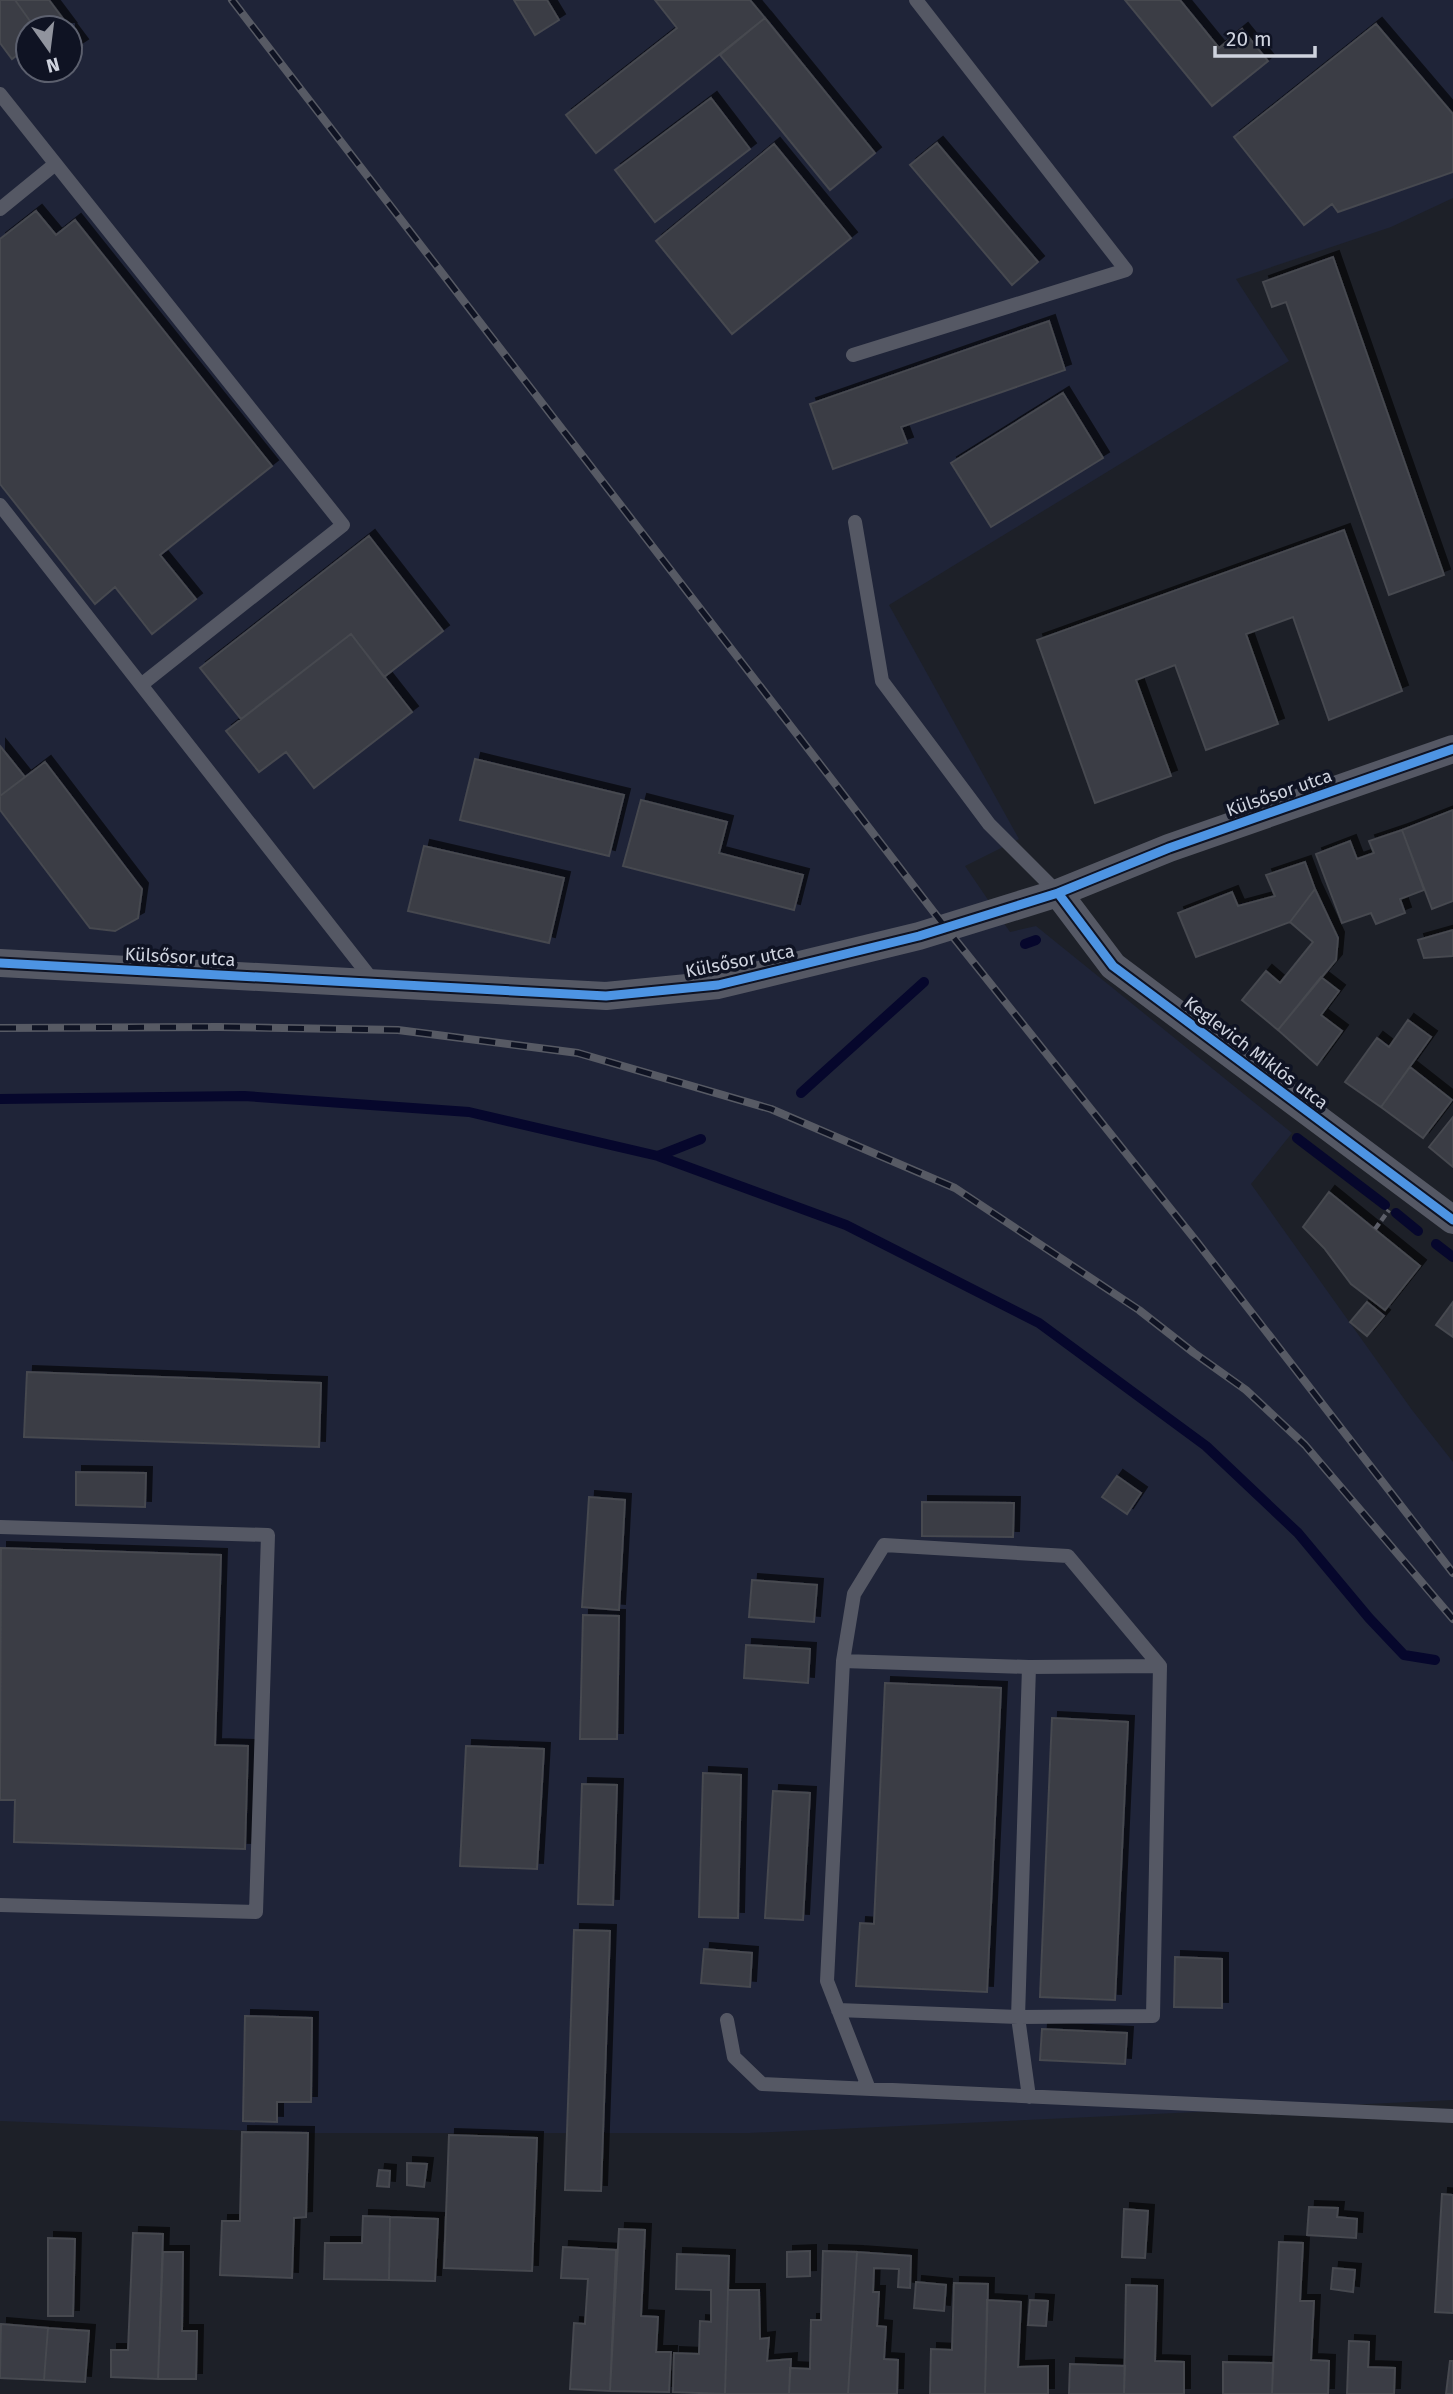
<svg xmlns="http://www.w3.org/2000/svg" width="1453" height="2394" font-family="'Fira Sans',sans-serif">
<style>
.built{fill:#1f2438;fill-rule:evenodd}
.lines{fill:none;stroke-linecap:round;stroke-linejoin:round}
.stream{stroke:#06072c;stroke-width:10}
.building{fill:#3a3d44;stroke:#464850;stroke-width:2;filter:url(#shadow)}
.path{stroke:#5c5e68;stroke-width:4.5;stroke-dasharray:7 3.5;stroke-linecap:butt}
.lane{stroke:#555864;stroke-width:14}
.street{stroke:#555864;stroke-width:28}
.rail-casing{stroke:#575a64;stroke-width:8}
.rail{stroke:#0f1323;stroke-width:5;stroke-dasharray:16;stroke-linecap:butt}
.cycleway-casing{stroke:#0f1323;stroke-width:13}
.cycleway{stroke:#4d94e3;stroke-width:9}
.labels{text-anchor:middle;stroke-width:7;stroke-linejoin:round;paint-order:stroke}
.street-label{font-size:18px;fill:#cfd3de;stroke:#0f1323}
</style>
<defs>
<filter id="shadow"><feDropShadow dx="6" dy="-6" stdDeviation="0" flood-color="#0009"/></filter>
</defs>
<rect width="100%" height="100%" fill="#1d2028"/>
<path class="built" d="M 0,0 L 1453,0 L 1453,198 L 1391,227 L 1236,279 L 1289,361 L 889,605 L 1019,839 L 965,866 L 1010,932 L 1036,926 L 1292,1133 L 1251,1184 L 1412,1410 L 1453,1462 L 1453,2100 L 749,2133 L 306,2133 L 0,2121 ZM 28,28 L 70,28 L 70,70 L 28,70 Z"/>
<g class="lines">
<path class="stream" d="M 1025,944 L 1036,940
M 801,1093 L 924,982
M 0,1099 L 244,1096 L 469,1112 L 658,1156 L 846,1225 L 1039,1323 L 1206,1446 L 1298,1533 L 1369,1618 L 1404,1655 L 1435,1660
M 1297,1138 L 1385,1205
M 658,1156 L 701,1139
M 1396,1213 L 1418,1231
M 1436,1244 L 1453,1257"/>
</g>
<path class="building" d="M 0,0 L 15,0 L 35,28 L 28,28 L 28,47 L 12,59 L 0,43 Z
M 15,0 L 49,0 L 70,28 L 35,28 Z
M 514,0 L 547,0 L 559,20 L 535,35 Z
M 655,0 L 750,0 L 765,18 L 596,153 L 566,115 L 677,28 Z
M 1125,0 L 1180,0 L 1219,48 L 1242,29 L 1268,61 L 1212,106 Z
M 765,18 L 875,153 L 830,190 L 720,55 Z
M 1376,24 L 1453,114 L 1453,172 L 1338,212 L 1332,204 L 1304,225 L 1234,137 Z
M 70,29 L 82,45 L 70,53 Z
M 711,98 L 750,149 L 655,222 L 615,170 Z
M 937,143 L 1038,262 L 1012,285 L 910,165 Z
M 774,144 L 851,238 L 732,334 L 656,241 Z
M 36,211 L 56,235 L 75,220 L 272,466 L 160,555 L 196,599 L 152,634 L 115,587 L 95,604 L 0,484 L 0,239 Z
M 1333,257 L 1444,575 L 1389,595 L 1286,302 L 1272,307 L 1263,282 Z
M 1049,321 L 1065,370 L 901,427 L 907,443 L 833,469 L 810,404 Z
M 1063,393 L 1103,458 L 991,527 L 951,463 Z
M 1344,530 L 1402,691 L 1329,720 L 1293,617 L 1246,634 L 1278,724 L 1206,750 L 1175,665 L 1136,680 L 1171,776 L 1095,803 L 1037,640 Z
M 369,536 L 443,631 L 384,677 L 351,634 L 241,719 L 200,668 Z
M 351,634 L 412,712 L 314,788 L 286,752 L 259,772 L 226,731 Z
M 0,746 L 25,777 L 0,796 Z
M 475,759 L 624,795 L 609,856 L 460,820 Z
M 45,762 L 142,889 L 138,918 L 115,931 L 90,928 L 0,810 L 0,796 Z
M 641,800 L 727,822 L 719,853 L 803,875 L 794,910 L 623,866 Z
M 1453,810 L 1453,901 L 1432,909 L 1402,830 Z
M 1402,830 L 1424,890 L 1400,899 L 1405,913 L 1376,924 L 1371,913 L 1342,923 L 1316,854 L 1350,841 L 1357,859 L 1374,853 L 1369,841 Z
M 424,846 L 564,878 L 549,943 L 408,911 Z
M 1305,862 L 1315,889 L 1290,922 L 1196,957 L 1178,913 L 1232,892 L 1238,906 L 1275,896 L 1266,875 Z
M 1315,889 L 1338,938 L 1336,960 L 1278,1030 L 1242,1000 L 1266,971 L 1280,983 L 1313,942 L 1290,922 Z
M 1453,930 L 1453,956 L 1424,958 L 1418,940 Z
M 1321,977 L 1339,991 L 1321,1015 L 1342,1031 L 1317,1065 L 1278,1030 Z
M 1408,1020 L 1431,1037 L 1381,1107 L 1345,1082 L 1377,1038 L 1389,1047 Z
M 1410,1067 L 1452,1100 L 1423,1138 L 1381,1107 Z
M 1453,1117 L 1453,1167 L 1429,1147 Z
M 1329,1192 L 1420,1266 L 1385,1310 L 1351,1284 L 1324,1248 L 1303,1227 Z
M 1367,1302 L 1384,1316 L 1367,1336 L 1350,1322 Z
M 1453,1302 L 1453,1337 L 1436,1325 Z
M 27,1372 L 321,1383 L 319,1447 L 24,1437 Z
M 76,1472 L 146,1473 L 145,1507 L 76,1505 Z
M 1117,1476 L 1141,1493 L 1127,1514 L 1102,1497 Z
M 589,1497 L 625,1500 L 619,1610 L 582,1607 Z
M 922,1502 L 1014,1503 L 1013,1537 L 922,1536 Z
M 1,1548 L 221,1555 L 215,1745 L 248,1746 L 245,1849 L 14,1842 L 15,1800 L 0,1800 Z
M 752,1580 L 817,1585 L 814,1622 L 749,1617 Z
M 583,1615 L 619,1616 L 617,1739 L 580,1739 Z
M 746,1645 L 810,1649 L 808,1683 L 744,1678 Z
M 885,1683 L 1001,1688 L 987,1992 L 856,1986 L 860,1923 L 874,1924 Z
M 1052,1718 L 1128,1722 L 1115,2000 L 1040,1997 Z
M 466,1746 L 544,1749 L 537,1869 L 460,1866 Z
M 703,1773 L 741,1775 L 738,1918 L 699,1917 Z
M 582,1784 L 617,1785 L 613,1905 L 578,1904 Z
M 773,1791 L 810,1793 L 803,1920 L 765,1918 Z
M 574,1930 L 610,1931 L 601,2191 L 565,2190 Z
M 704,1949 L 752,1953 L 750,1987 L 701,1983 Z
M 1175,1957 L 1222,1959 L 1222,2008 L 1174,2007 Z
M 245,2016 L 312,2018 L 311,2102 L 277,2102 L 277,2122 L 243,2121 Z
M 1042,2029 L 1127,2033 L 1125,2064 L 1040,2060 Z
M 242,2132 L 308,2133 L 306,2217 L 294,2218 L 292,2278 L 220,2275 L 222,2221 L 240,2221 Z
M 449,2135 L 537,2138 L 532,2271 L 444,2268 Z
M 407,2163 L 427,2164 L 424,2187 L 407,2185 Z
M 379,2170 L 390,2171 L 389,2187 L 377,2186 Z
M 1442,2194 L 1453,2195 L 1453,2313 L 1435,2312 Z
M 1309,2207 L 1338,2208 L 1337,2217 L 1357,2219 L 1356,2238 L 1307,2235 Z
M 1124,2209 L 1148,2211 L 1145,2258 L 1122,2257 Z
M 363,2216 L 390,2217 L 389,2280 L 324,2279 L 325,2243 L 362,2243 Z
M 390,2217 L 438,2219 L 435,2281 L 389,2280 Z
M 619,2229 L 645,2230 L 641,2316 L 658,2317 L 656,2352 L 671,2352 L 669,2392 L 610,2391 Z
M 133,2233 L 163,2234 L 158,2379 L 111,2377 L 111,2350 L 128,2350 Z
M 48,2238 L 75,2239 L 73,2316 L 48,2316 Z
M 1279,2242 L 1303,2243 L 1300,2301 L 1314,2301 L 1311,2360 L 1329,2361 L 1328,2394 L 1272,2394 Z
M 563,2247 L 616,2250 L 610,2391 L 570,2389 L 574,2323 L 585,2324 L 588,2279 L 561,2278 Z
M 810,2251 L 810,2276 L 787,2277 L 787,2252 Z
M 823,2251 L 857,2252 L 848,2394 L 789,2394 L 790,2368 L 810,2369 L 811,2320 L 821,2320 Z
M 163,2252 L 183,2252 L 182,2331 L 197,2331 L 196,2379 L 158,2379 Z
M 857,2252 L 911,2256 L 910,2288 L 898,2287 L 899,2269 L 874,2268 L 873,2292 L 879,2292 L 877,2326 L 886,2327 L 884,2359 L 898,2360 L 897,2394 L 848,2394 Z
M 677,2254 L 729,2256 L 725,2394 L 673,2392 L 674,2353 L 699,2354 L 700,2321 L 711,2322 L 711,2290 L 676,2289 Z
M 1333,2268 L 1355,2270 L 1353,2292 L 1331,2289 Z
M 916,2282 L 946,2285 L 944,2311 L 914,2308 Z
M 954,2283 L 988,2284 L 985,2394 L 930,2394 L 931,2349 L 952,2350 Z
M 1126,2285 L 1157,2286 L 1155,2361 L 1184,2362 L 1184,2394 L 1124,2394 Z
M 728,2290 L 759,2290 L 760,2339 L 769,2338 L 767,2361 L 791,2359 L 789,2394 L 725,2394 Z
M 987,2300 L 1021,2302 L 1018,2367 L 1048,2366 L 1048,2394 L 985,2394 Z
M 1030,2300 L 1048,2301 L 1046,2326 L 1028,2325 Z
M 1,2324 L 48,2328 L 44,2380 L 0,2378 Z
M 48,2328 L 89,2331 L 85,2382 L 44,2380 Z
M 1349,2341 L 1369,2342 L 1368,2367 L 1395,2368 L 1394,2394 L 1347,2394 Z
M 1450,2361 L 1453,2361 L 1453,2394 L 1446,2394 Z
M 1223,2362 L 1273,2363 L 1272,2394 L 1223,2394 Z
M 1070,2364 L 1125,2366 L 1124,2394 L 1069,2394 Z"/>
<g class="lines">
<path class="path" d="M 1375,1229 L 1389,1210"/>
<path class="lane" d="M 0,94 L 343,525 L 141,685
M 0,209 L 54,165
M 853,355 L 1126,270 L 916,0
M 0,505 L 374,982
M 855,522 L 882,681 L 989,824 L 1058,893
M 0,1527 L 268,1535 L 256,1912 L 0,1905
M 843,1661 L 854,1594 L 884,1545 L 1068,1556 L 1160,1666
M 838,2010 L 1018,2017 L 1153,2016 L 1160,1666 L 1029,1667
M 727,2020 L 734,2057 L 762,2084 L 1453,2116
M 869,2089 L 827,1981 L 843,1661 L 1029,1667 L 1018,2017 L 1029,2097"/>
<path class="street" d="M 1058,893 L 1113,966 L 1453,1220
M 0,963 L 606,996 L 718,985 L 919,936 L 1058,893 L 1169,848 L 1453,749"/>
<g class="rail-casing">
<path id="rail" d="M 232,0 L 946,928 L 1197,1242 L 1453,1573
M 0,1028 L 219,1027 L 398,1030 L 578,1053 L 771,1109 L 955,1188 L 1139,1310 L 1194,1353 L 1246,1390 L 1305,1445 L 1453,1619"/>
</g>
<use href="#rail" class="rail"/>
<g class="cycleway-casing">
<path id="cycleway" d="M 1058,893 L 1113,966 L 1453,1220
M 0,963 L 606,996 L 718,985 L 919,936 L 1058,893 L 1169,848 L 1453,749"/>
</g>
<use href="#cycleway" class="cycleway"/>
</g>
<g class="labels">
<g class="street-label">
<text transform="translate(1279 793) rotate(-19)" y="6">Külsősor utca</text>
<text transform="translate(180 957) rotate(3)" y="6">Külsősor utca</text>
<text transform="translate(740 961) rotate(-11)" y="6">Külsősor utca</text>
<text transform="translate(1256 1053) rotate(37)" y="6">Keglevich Miklós utca</text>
</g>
</g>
<g transform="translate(49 49) rotate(166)"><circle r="33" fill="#0f1323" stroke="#5c606e" stroke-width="2"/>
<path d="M0-5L12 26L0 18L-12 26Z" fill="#91949e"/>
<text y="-10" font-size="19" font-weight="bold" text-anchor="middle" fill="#cfd3de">N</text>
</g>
<path d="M1215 46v10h100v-10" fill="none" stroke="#cfd3de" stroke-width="3.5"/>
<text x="1226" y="46" font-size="21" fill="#cfd3de" stroke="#0f1323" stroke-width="5" paint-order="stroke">20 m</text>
</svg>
